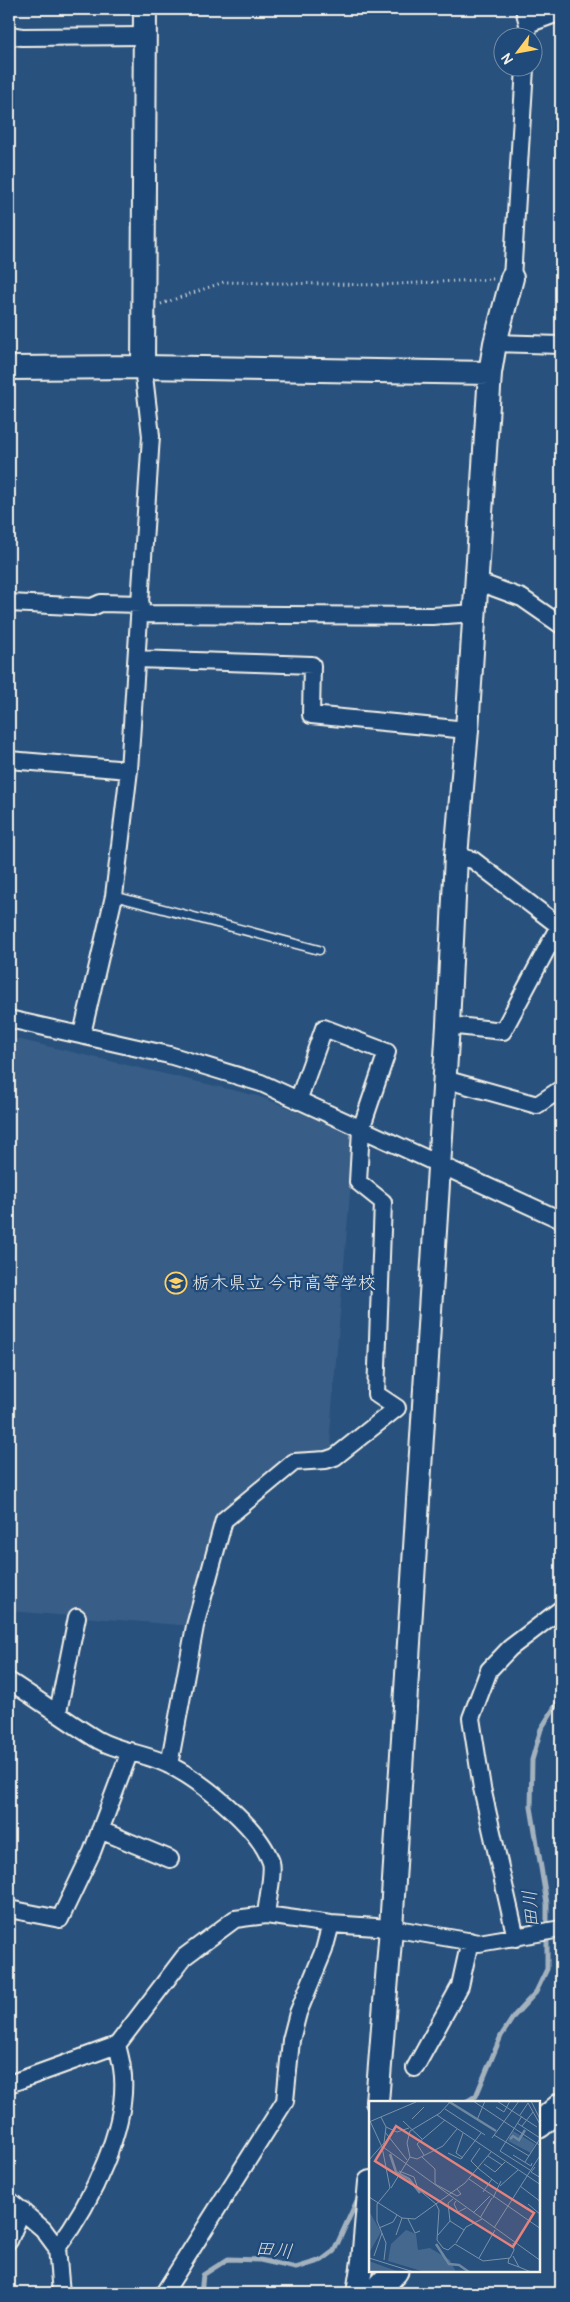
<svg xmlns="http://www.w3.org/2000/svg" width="570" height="2302" font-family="Pangolin,'Klee One',sans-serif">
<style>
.built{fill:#375d86}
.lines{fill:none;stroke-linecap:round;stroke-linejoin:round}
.stream{stroke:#a4b2be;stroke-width:5}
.lane-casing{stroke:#f4f1e8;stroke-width:11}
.street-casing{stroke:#f4f1e8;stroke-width:20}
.secondary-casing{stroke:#f4f1e8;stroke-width:26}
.primary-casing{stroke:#f4f1e8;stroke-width:29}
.path{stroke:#f4f1e8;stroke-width:3;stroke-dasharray:1 4;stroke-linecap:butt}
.lane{stroke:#1f4a7a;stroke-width:8}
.street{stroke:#1f4a7a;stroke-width:16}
.secondary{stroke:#1f4a7a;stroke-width:22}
.primary{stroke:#1f4a7a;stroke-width:25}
.labels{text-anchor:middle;stroke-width:4.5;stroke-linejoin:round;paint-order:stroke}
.poi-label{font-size:18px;fill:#f4f1e8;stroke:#1f4a7a;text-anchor:start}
.water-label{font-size:19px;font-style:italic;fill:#d9dcda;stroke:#1f4a7a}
.inset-river{fill:none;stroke:#6e88a2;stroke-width:2.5}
.inset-road{fill:none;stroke:#7a91a8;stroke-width:1}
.view{fill:#e4827e;fill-opacity:0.15;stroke:#e4827e;stroke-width:2.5}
.inset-edge{fill:none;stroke:#f4f1e8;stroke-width:2.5}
</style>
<rect width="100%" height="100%" fill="#28517e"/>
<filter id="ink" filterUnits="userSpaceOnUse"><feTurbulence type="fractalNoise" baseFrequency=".02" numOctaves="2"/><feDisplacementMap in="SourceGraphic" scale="10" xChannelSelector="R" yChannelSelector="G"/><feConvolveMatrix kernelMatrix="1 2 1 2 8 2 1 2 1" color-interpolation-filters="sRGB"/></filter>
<g filter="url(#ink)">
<path class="built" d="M 9,1037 L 258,1096 L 355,1133 L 330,1433 L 334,1455 L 300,1457 L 222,1519 L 191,1626 L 9,1611 Z"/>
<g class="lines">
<path class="stream" d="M 466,2102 L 476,2096 L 501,2036 L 514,2016 L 536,1992 L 547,1969 L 547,1904 L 531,1807 L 532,1760 L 541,1729 L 561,1697
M 201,2293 L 203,2275 L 228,2259 L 260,2260 L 296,2268 L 322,2260 L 334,2251 L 360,2194"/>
<g class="lane-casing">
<path id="lane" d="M 114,896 L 319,950"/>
</g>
<g class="street-casing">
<path id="street" d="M 524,9 L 528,24 L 527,38
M 528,24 L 561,12
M 9,35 L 22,37 L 145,36
M 512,278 L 525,68
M 495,343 L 561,345
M 476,581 L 522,598 L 561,625
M 9,603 L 92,607 L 101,603 L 141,604
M 140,614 L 432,616 L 475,613
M 137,659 L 312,665 L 311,715 L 467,730
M 9,760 L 129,770
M 9,1019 L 169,1055 L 261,1083 L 561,1220
M 448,1025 L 503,1031 L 559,926 L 473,860 L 456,856
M 82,1034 L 114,896 L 129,770 L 151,436 L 143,367
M 444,1079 L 537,1105 L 561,1089
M 9,1681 C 39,1700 68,1722 98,1740 C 116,1750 140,1753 160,1761 C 195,1775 258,1825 271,1862 C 274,1872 267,1902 266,1915 L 235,1919 L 184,1957 L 117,2045 L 9,2084
M 58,1712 L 77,1617
M 169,1765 L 195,1626 L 224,1520 L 294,1462 L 326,1460 L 335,1457 L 397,1408 L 376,1394 L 383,1202 L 358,1182 L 361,1129 L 387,1052 L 324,1028 L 298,1101
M 100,1830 L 170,1859
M 9,1909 L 60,1919 L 92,1852 L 130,1751
M 266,1915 L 331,1924 L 391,1928 L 479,1943 L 561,1929
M 516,1938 L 482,1788 L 471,1718 L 489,1670 L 510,1648 L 561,1609
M 415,2068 L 460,1986 L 470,1941
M 9,2200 L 43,2229 L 57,2248 L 61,2293
M 9,2241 L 22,2210
M 57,2248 C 90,2205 131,2123 122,2068 C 121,2060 119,2053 117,2045
M 164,2293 L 285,2101 L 291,2040 L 298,2013 L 324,1950 L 331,1924"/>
</g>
<g class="secondary-casing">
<path id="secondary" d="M 143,367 L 145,9
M 9,368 L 143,367 L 490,373
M 377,2102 L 391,1928 L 448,1025 L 456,856 L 467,730 L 490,373 L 495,343 L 512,278
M 358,2293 L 363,2261 L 370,2182"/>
</g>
<g class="primary-casing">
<path id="primary" d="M 539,2125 L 561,2106
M 375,2293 L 395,2271"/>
</g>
<path class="path" d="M 161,304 L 224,282 L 381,285 L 494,279"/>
<use href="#lane" class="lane"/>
<use href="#street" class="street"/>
<use href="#secondary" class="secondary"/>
<use href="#primary" class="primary"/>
</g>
</g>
<defs>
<g id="school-ring" transform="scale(1.125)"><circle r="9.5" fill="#1f4a7a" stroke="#ffd166" stroke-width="1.5"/><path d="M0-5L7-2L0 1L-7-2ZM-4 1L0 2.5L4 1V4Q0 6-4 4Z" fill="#ffd166"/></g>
</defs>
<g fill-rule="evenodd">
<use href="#school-ring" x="176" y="1283"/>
</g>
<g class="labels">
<g class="poi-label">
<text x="192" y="1289">栃木県立 今市高等学校</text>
</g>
<g class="water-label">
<text transform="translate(530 1909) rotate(-94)" y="7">田川</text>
<text transform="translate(274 2249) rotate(6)" y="7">田川</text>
</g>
</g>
<g transform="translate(369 2101)">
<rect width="171" height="171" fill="#28517e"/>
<path d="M 144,30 L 166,43 L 162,52 L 139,40 ZM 0,110 L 12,131 L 0,152 ZM 37,129 L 47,133 L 49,149 L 61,147 L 81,159 L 87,171 L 56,171 L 19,160 L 22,143 ZM 0,160 L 19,167 L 32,171 L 0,171 Z" fill="#45688e"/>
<path class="inset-river" d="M 79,0 L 127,30M 141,38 L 144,35 L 150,39 L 156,29M 21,53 L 27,71 L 40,78 L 51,92M 67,143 L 80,163 L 90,164 L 100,171"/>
<path class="inset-road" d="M 82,0 L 71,12 L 41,30 L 38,42 L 41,56 L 48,58 L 74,45 L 88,28M 104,0 L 172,45M 128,0 L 168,26M 162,0 L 172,20M 127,6 L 135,11 L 141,0M 76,8 L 116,34M 68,14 L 172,84M 151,14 L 159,2 L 172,25M 153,15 L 131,50 L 161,69M 43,18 L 55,6M 108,19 L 116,0M 1,20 L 13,46 L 21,87 L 8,103 L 8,120 L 17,142 L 15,159M 34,20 L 53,38M 0,21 L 47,1M 148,22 L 171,37M 153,25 L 164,11M 17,26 L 28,31 L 40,27M 16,31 L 38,59M 125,34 L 160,55M 123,37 L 150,0M 14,46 L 172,160M 79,52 L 92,58 L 112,32M 55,54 L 48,43 L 76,19M 144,54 L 162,65 L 163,62M 119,55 L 133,64M 53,56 L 66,68 L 66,83 L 88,95 L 92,93 L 88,88M 94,57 L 87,52 L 94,32M 0,59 L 15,42 L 17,26 L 12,16M 156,61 L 172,36M 115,63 L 126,71 L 136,61M 166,66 L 162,71 L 172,77M 110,68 L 102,60 L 111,47M 110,68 L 129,83M 30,70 L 45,76 L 49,88 L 67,103 L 70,109 L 68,139 L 74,147 L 79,149 L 86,143 L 114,160 L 141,157 L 145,149 L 144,142M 100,78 L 172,128M 131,85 L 149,69M 151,85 L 172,101M 22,87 L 41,56M 114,91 L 123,78M 0,96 L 33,117 L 46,118 L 96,82 L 122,51M 124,97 L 132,80M 87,100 L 85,103 L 89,111 L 97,107M 159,103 L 172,114M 104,112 L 121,95M 111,117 L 123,97M 39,118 L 46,132 L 51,130M 81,120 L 95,129M 10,127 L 24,121 L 28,114M 125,127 L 172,53M 27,134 L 33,117M 69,134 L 81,120 L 79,102 L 84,98M 87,142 L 97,126 L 113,118M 5,155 L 13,132M 144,155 L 150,166 L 162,171M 0,157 L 45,171M 110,157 L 126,129M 140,157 L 139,162 L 150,166"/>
<path class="view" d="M 27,25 L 165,112 L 144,146 L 6,60 Z"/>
<rect width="171" height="171" class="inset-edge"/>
</g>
<rect width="570" height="2302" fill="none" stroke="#1f4a7a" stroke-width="30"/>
<rect x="15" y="15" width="540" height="2272" fill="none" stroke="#f4f1e8" stroke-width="2" filter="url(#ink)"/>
<g transform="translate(518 52) rotate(238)"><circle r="24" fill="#1f4a7a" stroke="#748da6"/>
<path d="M0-4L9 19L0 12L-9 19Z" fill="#ffd166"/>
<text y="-8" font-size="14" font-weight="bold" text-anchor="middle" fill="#f4f1e8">N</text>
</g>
</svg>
